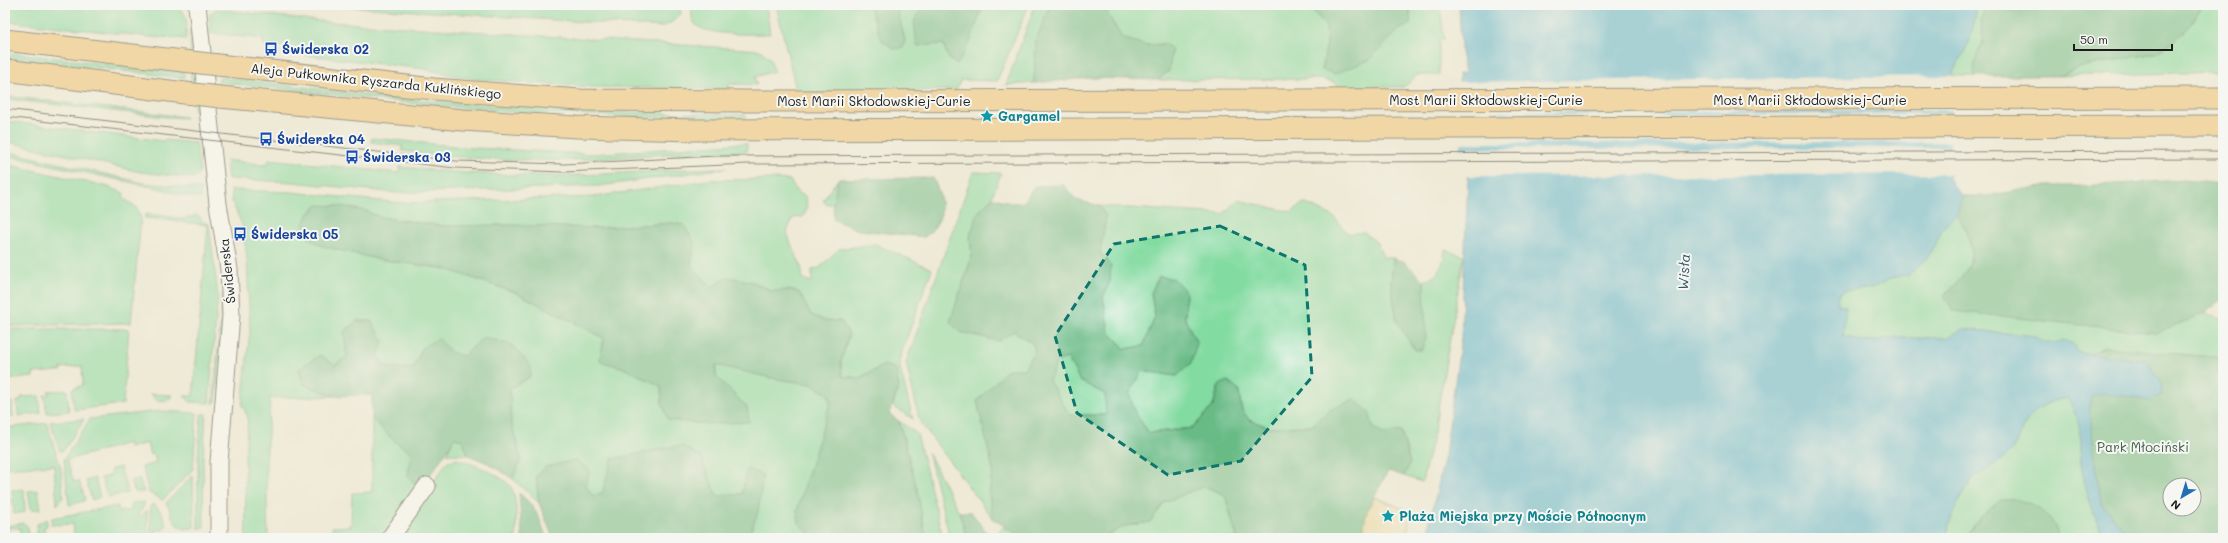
<svg xmlns="http://www.w3.org/2000/svg" width="2228" height="543" font-family="Mali,sans-serif">
<style>
.green{fill:#82dba0;stroke:#4f7c5e}
.forest{fill:#69bb86;stroke:#426c51;fill-rule:evenodd}
.sand{fill:#eeda9e;stroke:#857b5d}
.water{fill:#55b3d3;stroke:#386878}
.pier{fill:#efead6}
.lines{fill:none;stroke-linecap:round;stroke-linejoin:round}
.minor-casing{stroke:#3c3b38;stroke-width:19}
.major-casing{stroke:#3c3b38;stroke-width:23}
.minor{stroke:#fff;stroke-width:17}
.major{stroke:#f3c26a;stroke-width:21}
.tram{stroke:#1c1c1c;stroke-width:1}
.major-bridge-casing{stroke:#3c3b38;stroke-width:23;stroke-linecap:butt}
.major-bridge{stroke:#f3c26a;stroke-width:21}
.marked{fill:none;stroke:#0f766e;stroke-width:3;stroke-dasharray:8 5;stroke-linejoin:round}
.labels{text-anchor:middle;stroke-width:4;stroke-linejoin:round;paint-order:stroke}
.transit-label{font-size:13px;font-weight:bold;fill:#164399;stroke:#f6f6f2;text-anchor:start}
.street-label{font-size:13px;fill:#1c1c1c;stroke:#f6f6f2}
.culture-label{font-size:13px;font-weight:bold;fill:#0d838f;stroke:#f6f6f2;text-anchor:start}
.park-label{font-size:13px;fill:#405f4a;stroke:#f6f6f2}
.water-label{font-size:14px;font-style:italic;fill:#335865;stroke:#f6f6f2}
</style>
<rect width="100%" height="100%" fill="#f6f6f2"/>
<filter id="ink" filterUnits="userSpaceOnUse"><feTurbulence type="fractalNoise" baseFrequency=".025" numOctaves="2"/><feDisplacementMap in="SourceGraphic" scale="8" xChannelSelector="R" yChannelSelector="G"/><feConvolveMatrix kernelMatrix="1 2 1 2 8 2 1 2 1" color-interpolation-filters="sRGB"/></filter>
<filter id="wash" filterUnits="userSpaceOnUse"><feTurbulence type="fractalNoise" baseFrequency=".012" numOctaves="4" result="noise"/><feDisplacementMap in="SourceGraphic" scale="16" xChannelSelector="R" yChannelSelector="G"/><feGaussianBlur stdDeviation="0.9" result="paint"/><feColorMatrix in="noise" values="0 0 0 0 0 0 0 0 0 0 0 0 0 0 0 0 0 1.4 0 .05"/><feComposite in="paint" operator="in"/></filter>
<g filter="url(#wash)">
<rect width="100%" height="100%" fill="#efead6"/>
<path class="green" d="M 5,5 L 173,7 C 191,11 186,24 186,39 L 161,37 L 160,38 L 5,21 Z
M 322,5 L 680,5 L 681,14 L 672,22 L 662,27 Z
M 692,5 L 766,5 L 770,34 C 752,34 711,36 697,26 C 691,21 691,12 692,5 Z
M 776,5 L 869,5 L 881,38 L 905,40 L 896,5 L 925,5 L 914,21 L 943,44 L 949,59 L 970,42 L 983,5 L 1029,5 L 997,81 L 961,80 L 956,90 L 797,94 Z
M 1035,5 L 1050,5 L 1036,40 L 1034,83 L 1006,85 Z
M 1113,5 L 1315,5 L 1314,12 L 1326,26 L 1327,43 L 1322,70 L 1386,42 L 1400,29 L 1410,25 L 1410,5 L 1440,5 L 1444,40 L 1439,39 L 1439,75 L 1417,75 L 1404,87 L 1340,87 L 1333,82 L 1321,79 L 1158,80 L 1169,71 L 1165,44 L 1145,45 L 1122,38 L 1107,13 Z
M 1978,5 L 1986,5 L 1981,19 L 1983,42 L 1973,65 L 1975,76 L 1951,76 L 1969,43 Z
M 2203,5 L 2223,5 L 2223,72 L 2059,76 L 2084,66 L 2156,53 L 2175,40 L 2191,24 Z
M 215,9 L 329,22 L 760,50 L 770,58 L 774,71 L 755,77 L 757,85 L 729,84 L 729,89 L 593,87 L 472,79 L 424,69 L 305,55 L 305,49 L 263,44 L 263,39 L 210,33 L 210,14 Z
M 194,24 L 195,84 L 209,176 L 206,175 L 204,170 L 191,85 L 190,27 Z
M 5,52 L 184,73 L 184,78 L 5,57 Z
M 219,77 L 394,98 L 513,107 L 618,112 L 746,115 L 746,119 L 630,117 L 516,112 L 428,105 L 219,82 Z
M 5,96 L 186,117 L 186,118 L 166,117 L 5,99 Z
M 5,121 L 163,141 L 165,140 L 196,143 L 200,173 L 194,178 L 140,172 L 5,141 Z
M 372,138 L 474,148 L 593,154 L 747,143 L 747,152 C 687,150 628,158 568,160 C 513,162 457,158 402,151 L 402,146 L 371,142 Z
M 5,151 L 144,183 L 201,189 L 200,198 L 181,195 L 161,189 L 5,155 Z
M 269,159 L 399,173 L 400,167 C 458,173 515,177 574,175 C 625,174 675,168 726,168 L 599,186 L 397,193 L 293,182 L 228,179 L 226,160 L 268,165 Z
M 5,164 L 105,186 L 124,193 L 123,198 L 136,207 L 141,218 L 131,323 L 5,326 Z
M 973,172 L 1001,173 L 992,197 L 978,213 L 970,236 L 972,256 L 950,322 L 1014,331 L 1033,344 L 1035,351 L 1024,369 L 992,387 L 978,401 L 993,470 L 989,494 L 993,519 L 920,422 L 906,363 Z
M 775,179 L 790,180 L 796,191 L 806,197 L 807,209 L 803,217 L 793,218 L 787,232 L 791,244 L 801,266 L 803,279 L 812,282 L 812,270 L 819,268 L 839,249 L 875,244 L 932,269 L 900,357 L 900,369 L 913,419 L 893,406 L 899,386 L 885,365 L 859,378 L 842,376 L 841,362 L 849,334 L 841,321 L 826,321 L 811,315 L 799,292 L 789,290 L 772,291 L 753,282 L 711,287 L 691,265 L 695,244 L 673,223 L 595,228 L 510,225 L 444,226 L 379,217 L 366,211 L 322,246 L 377,259 L 446,269 L 517,293 L 604,338 L 600,361 L 624,368 L 661,386 L 662,403 L 747,407 L 716,376 L 716,364 L 771,378 L 811,384 L 829,395 L 830,404 L 797,511 L 800,523 L 813,538 L 748,538 L 758,512 L 742,494 L 717,497 L 701,457 L 593,496 L 586,486 L 536,477 L 539,503 L 513,479 L 521,459 L 511,422 L 510,388 L 530,377 L 484,337 L 463,356 L 423,347 L 413,369 L 386,367 L 378,356 L 383,340 L 371,321 L 357,321 L 344,332 L 347,357 L 303,384 L 335,396 L 270,398 L 266,466 L 268,538 L 246,538 L 245,457 L 248,417 L 242,405 L 250,331 L 247,259 L 243,227 L 232,202 L 231,190 L 291,192 L 401,203 L 593,197 L 709,180 Z
M 838,179 L 833,204 L 826,204 L 823,200 Z
M 1238,200 L 1291,212 L 1304,203 L 1333,216 L 1348,234 L 1364,232 L 1377,243 L 1383,257 L 1393,258 L 1391,284 L 1397,322 L 1415,350 L 1422,349 L 1424,281 C 1442,274 1442,267 1445,250 L 1464,256 L 1434,432 L 1422,482 L 1404,476 L 1410,463 L 1401,431 L 1384,435 L 1373,427 L 1369,412 L 1330,410 L 1311,426 L 1269,427 L 1249,420 L 1242,410 L 1238,389 L 1219,385 L 1213,406 L 1193,428 L 1149,433 L 1135,413 L 1129,394 L 1141,371 L 1177,376 L 1196,343 L 1185,319 L 1186,293 L 1151,293 L 1155,317 L 1143,346 L 1125,349 L 1109,333 L 1103,296 L 1110,281 L 1100,252 L 1106,217 L 1100,206 L 1223,214 Z
M 149,214 L 185,219 L 187,217 L 194,217 L 194,215 L 199,216 L 203,222 L 209,224 L 218,295 L 209,403 L 190,402 L 184,396 L 193,396 L 208,225 L 145,218 L 145,215 Z
M 1957,214 C 1979,251 1976,268 1944,295 L 2155,333 L 2205,313 L 2223,319 L 2223,358 L 2104,347 L 2090,354 L 2076,352 L 2041,343 L 2034,336 L 1964,329 L 1947,338 L 1892,338 L 1865,342 L 1843,336 L 1845,306 L 1838,306 L 1839,294 C 1849,287 1859,291 1870,288 C 1885,284 1888,276 1908,275 L 1937,241 L 1942,229 Z
M 223,294 L 224,318 L 216,402 L 213,404 Z
M 8,329 L 129,329 L 123,404 L 74,410 L 72,389 L 83,385 L 82,366 L 61,368 L 61,371 L 33,373 L 33,377 L 5,380 L 5,383 L 5,330 Z
M 1068,357 L 1080,381 L 1105,394 L 1107,415 L 1070,415 L 1049,381 L 1057,361 Z
M 67,390 L 69,411 L 47,413 L 44,395 L 49,395 L 48,391 Z
M 150,394 L 172,395 L 169,400 L 157,401 Z
M 39,396 L 41,413 L 18,416 L 17,401 L 21,401 L 21,397 Z
M 2068,398 C 2076,410 2080,426 2081,441 C 2082,448 2080,455 2081,462 C 2083,483 2095,520 2105,538 L 2058,538 C 2056,516 2035,508 2017,500 L 1974,524 L 1966,538 L 1945,538 C 1953,517 1959,491 1977,476 C 1989,467 2004,461 2013,448 C 2017,443 2019,435 2022,429 C 2032,409 2046,401 2068,398 Z
M 5,402 L 12,402 L 13,417 L 5,418 Z
M 159,411 L 197,413 L 193,469 L 163,500 L 149,493 L 142,467 L 156,463 L 154,454 L 150,455 L 147,443 L 129,448 L 128,443 L 67,460 L 74,482 L 79,481 L 85,498 L 84,501 L 69,505 L 64,459 L 90,419 Z
M 201,414 L 206,414 L 203,461 L 204,528 L 198,528 L 198,458 Z
M 372,418 L 394,441 L 411,452 L 408,477 L 421,488 L 384,538 L 333,538 L 332,527 L 351,526 L 352,493 L 372,492 Z
M 84,419 L 64,450 L 60,451 L 50,422 Z
M 899,421 L 917,434 L 943,538 L 926,538 L 917,489 Z
M 47,423 L 61,469 L 63,497 L 57,505 L 54,465 L 5,468 L 5,428 Z
M 454,438 L 463,440 L 468,455 L 447,454 Z
M 928,452 L 959,512 L 967,538 L 950,538 Z
M 456,459 C 470,463 505,475 512,489 C 518,502 516,524 516,538 L 397,538 L 446,463 Z
M 120,467 L 128,493 L 108,497 L 101,478 L 112,475 L 110,470 Z
M 193,475 L 194,528 L 184,529 C 171,525 173,512 166,503 Z
M 95,478 L 100,497 L 92,500 L 86,481 Z
M 139,478 L 144,492 L 135,492 L 130,481 Z
M 1204,486 L 1225,495 L 1237,538 L 1101,538 L 1125,526 L 1150,522 L 1165,502 Z
M 24,489 L 25,512 L 14,514 L 12,490 Z
M 38,490 L 41,509 L 31,510 L 28,491 Z
M 144,502 L 144,506 L 138,515 L 141,517 L 147,510 L 148,538 L 74,538 L 73,524 L 51,525 L 52,518 L 118,506 L 119,512 L 131,510 L 131,503 Z
M 154,504 L 162,513 L 166,526 L 164,530 L 155,530 L 155,538 L 151,538 L 150,506 Z
M 47,519 L 47,526 L 44,527 L 45,538 L 37,538 L 37,524 Z
M 23,523 L 28,527 L 29,538 L 20,538 L 20,528 L 8,528 L 8,538 L 5,538 L 5,526 Z
M 1003,527 L 1016,533 L 1041,538 L 992,538 Z"/>
<path class="forest" d="M 869,5 L 896,5 L 905,40 L 903,48 L 893,49 L 881,39 Z
M 925,5 L 983,5 L 970,42 L 957,65 L 949,59 L 943,44 L 917,46 L 914,21 Z
M 1050,5 L 1113,5 L 1107,13 L 1122,38 L 1145,45 L 1165,44 L 1172,49 L 1169,71 L 1158,80 L 1091,78 L 1034,83 L 1036,40 Z
M 1315,5 L 1410,5 L 1410,25 L 1400,29 L 1369,60 L 1335,74 L 1322,70 L 1327,43 L 1326,26 L 1314,12 Z
M 1986,5 L 2203,5 L 2191,24 L 2175,40 L 2156,53 L 2084,66 L 2059,76 L 1975,76 L 1973,65 L 1983,42 L 1981,19 Z
M 933,178 C 945,203 946,219 925,237 L 858,230 L 834,220 L 833,204 L 838,179 Z
M 2184,180 L 2223,184 L 2223,298 L 2205,313 L 2155,333 L 1953,311 L 1944,295 C 1976,268 1979,251 1957,214 L 1962,196 L 1987,196 L 2042,186 L 2080,186 Z
M 1064,185 L 1076,200 L 1100,206 L 1106,217 L 1100,252 L 1111,265 L 1110,281 L 1103,297 L 1109,332 L 1125,349 L 1143,346 L 1155,317 L 1151,293 L 1159,276 L 1174,279 L 1186,292 L 1185,319 L 1197,343 L 1191,363 L 1177,376 L 1142,371 L 1129,394 L 1135,413 L 1149,433 L 1193,428 L 1213,406 L 1219,385 L 1228,381 L 1238,389 L 1242,410 L 1249,420 L 1269,427 L 1311,426 L 1330,410 L 1354,399 L 1369,412 L 1373,427 L 1383,434 L 1401,431 L 1410,463 L 1404,476 L 1388,471 C 1375,497 1363,508 1364,538 L 1237,538 L 1225,495 L 1204,486 L 1165,502 L 1150,522 L 1125,526 L 1101,538 L 1041,538 L 1016,533 L 993,519 L 989,494 L 993,470 L 977,401 L 1008,369 L 1024,369 L 1035,351 L 1033,344 L 1014,331 L 998,341 L 960,332 L 950,322 L 972,256 L 970,236 L 978,213 L 992,197 L 1011,203 L 1024,202 L 1035,186 ZM 1068,358 L 1080,381 L 1105,394 L 1106,415 L 1070,415 L 1049,381 L 1057,361 Z
M 318,205 L 341,206 L 366,211 L 379,217 L 444,226 L 510,225 L 595,228 L 673,223 L 684,225 L 695,244 L 691,265 L 711,287 L 729,277 L 753,282 L 772,291 L 789,290 L 799,292 L 811,315 L 826,321 L 841,321 L 849,334 L 841,362 L 842,376 L 859,378 L 885,365 L 895,368 L 899,386 L 889,414 L 899,421 L 917,489 L 926,538 L 813,538 L 799,523 L 797,511 L 830,404 L 829,395 L 811,384 L 771,378 L 716,365 L 716,376 L 747,407 L 749,422 L 705,424 L 668,420 L 662,403 L 661,386 L 624,368 L 600,361 L 604,338 L 517,293 L 446,269 L 377,259 L 322,246 L 310,239 L 304,233 L 304,224 L 309,213 Z
M 1393,258 L 1405,262 L 1424,281 L 1426,337 L 1422,350 L 1415,350 L 1397,322 L 1391,284 Z
M 357,321 L 371,321 L 383,340 L 378,356 L 386,367 L 413,369 L 423,347 L 438,338 L 451,352 L 463,356 L 484,337 L 512,345 L 531,366 L 530,377 L 510,388 L 511,422 L 521,459 L 513,479 L 488,463 L 468,455 L 463,440 L 454,438 C 445,456 432,471 421,488 L 408,477 L 411,452 L 394,441 L 372,418 L 372,395 L 335,396 L 303,384 L 299,369 L 320,355 L 335,365 L 347,357 L 344,332 Z
M 2104,347 L 2223,358 L 2223,538 L 2130,538 L 2101,503 L 2089,413 L 2091,396 L 2107,393 L 2149,401 L 2090,354 ZM 2170,485 L 2194,485 L 2194,509 L 2170,509 Z
M 681,445 L 701,457 L 717,496 L 742,494 L 747,469 L 763,475 L 758,512 L 748,538 L 553,538 L 539,503 L 536,477 L 545,467 L 576,460 L 590,470 L 586,486 L 593,496 L 602,493 L 612,459 Z
M 519,493 C 534,505 541,519 546,538 L 522,538 Z
M 2001,500 C 2006,500 2012,499 2017,500 C 2037,503 2056,518 2058,538 L 1966,538 C 1975,522 1986,511 2001,500 Z
M 959,512 L 971,512 L 991,538 L 967,538 Z"/>
<path class="sand" d="M 1375,497 L 1411,512 L 1406,538 L 1364,538 C 1364,521 1365,511 1375,497 Z"/>
<path class="water" d="M 1459,5 L 1978,5 L 1969,43 L 1951,76 L 1949,177 L 1953,185 L 1962,196 L 1957,214 L 1942,229 L 1937,241 L 1926,259 L 1908,275 C 1888,276 1885,284 1870,288 C 1859,291 1849,287 1839,294 L 1838,306 L 1846,306 L 1843,336 L 1865,342 L 1892,338 L 1947,338 L 1963,329 L 2034,336 C 2044,345 2051,345 2064,340 L 2073,344 L 2077,352 L 2147,361 L 2161,383 L 2162,396 L 2149,401 L 2107,393 L 2092,396 L 2089,413 L 2101,503 L 2130,538 L 2105,538 C 2095,520 2083,483 2081,462 C 2080,455 2082,448 2081,441 C 2080,426 2076,410 2067,398 C 2047,401 2032,409 2022,429 C 2019,435 2017,443 2013,448 C 2004,461 1989,467 1977,476 C 1959,491 1953,517 1945,538 L 1426,538 L 1445,455 L 1461,338 L 1468,179 L 1461,155 L 1459,74 L 1465,73 L 1461,52 Z"/>
<path class="pier" d="M 1954,76 L 1953,110 L 1457,112 L 1457,82 Z
M 1952,114 L 1952,142 L 1458,143 L 1458,115 Z
M 1951,148 L 1951,174 L 1465,176 L 1458,149 Z"/>
</g>
<g filter="url(#ink)">
<g class="lines">
<g class="minor-casing">
<path id="minor" d="M 197,5 L 218,204 L 229,269 L 231,315 L 219,462 L 219,538
M 390,538 L 427,486"/>
</g>
<g class="major-casing">
<path id="major" d="M 5,40 L 183,61
M 218,65 L 434,89 L 580,100 L 749,101 L 2223,98
M 5,70 L 185,93
M 220,97 L 463,120 L 577,127 L 693,130 L 2223,126"/>
</g>
<use href="#minor" class="minor"/>
<use href="#major" class="major"/>
<path class="tram" d="M 5,109 L 456,161 L 564,164 L 716,156 L 2223,151
M 5,117 L 455,168 L 563,172 L 749,164 L 2223,159"/>
<g class="major-bridge-casing">
<path id="major-bridge" d="M 183,61 L 218,65
M 185,93 L 220,97"/>
</g>
<use href="#major-bridge" class="major-bridge"/>
</g>
</g>
<path d="M0 0H2228V543H0ZM 1220,226 L 1305,265 L 1312,377 L 1241,461 L 1168,475 L 1077,413 L 1055,336 L 1114,244 Z" fill="#efead6" fill-opacity=".55" fill-rule="evenodd"/>
<path class="marked" d="M 1220,226 L 1305,265 L 1312,377 L 1241,461 L 1168,475 L 1077,413 L 1055,336 L 1114,244 Z"/>
<defs>
<g id="bus-bare" transform="scale(1.08)"><path d="M-5-6H5V4H4V6H2V4H-2V6H-4V4H-5ZM-3.5-4V0h7V-4ZM-3.5 1.2v1.5H-2V1.2ZM2 1.2v1.5H3.5V1.2Z" fill="#1a4fb4" stroke="#f6f6f2" stroke-width="2.5" paint-order="stroke"/></g>
<g id="sight-bare" transform="scale(1.08)"><path d="M0-6L1.8-2.2L6-1.7L2.9 1.2L3.7 5.4L0 3.3L-3.7 5.4L-2.9 1.2L-6-1.7L-1.8-2.2Z" fill="#0f9aa8" stroke="#f6f6f2" stroke-width="2.5" paint-order="stroke"/></g>
</defs>
<g fill-rule="evenodd">
<use href="#bus-bare" x="271" y="49"/>
<use href="#sight-bare" x="987" y="116"/>
<use href="#bus-bare" x="266" y="139"/>
<use href="#bus-bare" x="352" y="157"/>
<use href="#bus-bare" x="240" y="234"/>
<use href="#sight-bare" x="1388" y="516"/>
</g>
<g class="labels">
<g class="transit-label">
<text x="282" y="54">Świderska 02</text>
<text x="277" y="144">Świderska 04</text>
<text x="363" y="162">Świderska 03</text>
<text x="251" y="239">Świderska 05</text>
</g>
<g class="street-label">
<text transform="translate(376 81) rotate(6)" y="5">Aleja Pułkownika Ryszarda Kuklińskiego</text>
<text x="1486" y="105">Most Marii Skłodowskiej-Curie</text>
<text x="1810" y="105">Most Marii Skłodowskiej-Curie</text>
<text x="874" y="106">Most Marii Skłodowskiej-Curie</text>
<text transform="translate(227 271) rotate(-96)" y="5">Świderska</text>
</g>
<g class="culture-label">
<text x="998" y="121">Gargamel</text>
<text x="1399" y="521">Plaża Miejska przy Moście Północnym</text>
</g>
<g class="park-label">
<text x="2143" y="452">Park Młociński</text>
</g>
<g class="water-label">
<text transform="translate(1684 272) rotate(-87)" y="5">Wisła</text>
</g>
</g>
<rect width="2228" height="543" fill="none" stroke="#f6f6f2" stroke-width="20"/>
<g transform="translate(2182 497) rotate(218)"><circle r="19" fill="#f6f6f2" stroke="#9f9f9c"/>
<path d="M0-3L7 15L0 10L-7 15Z" fill="#1f6fb2"/>
<text y="-6" font-size="11" font-weight="bold" text-anchor="middle" fill="#1c1c1c">N</text>
</g>
<path d="M2074 44v6h98v-6" fill="none" stroke="#1c1c1c" stroke-width="2"/>
<text x="2080" y="44" font-size="12" fill="#1c1c1c" stroke="#f6f6f2" stroke-width="3" paint-order="stroke">50 m</text>
</svg>
